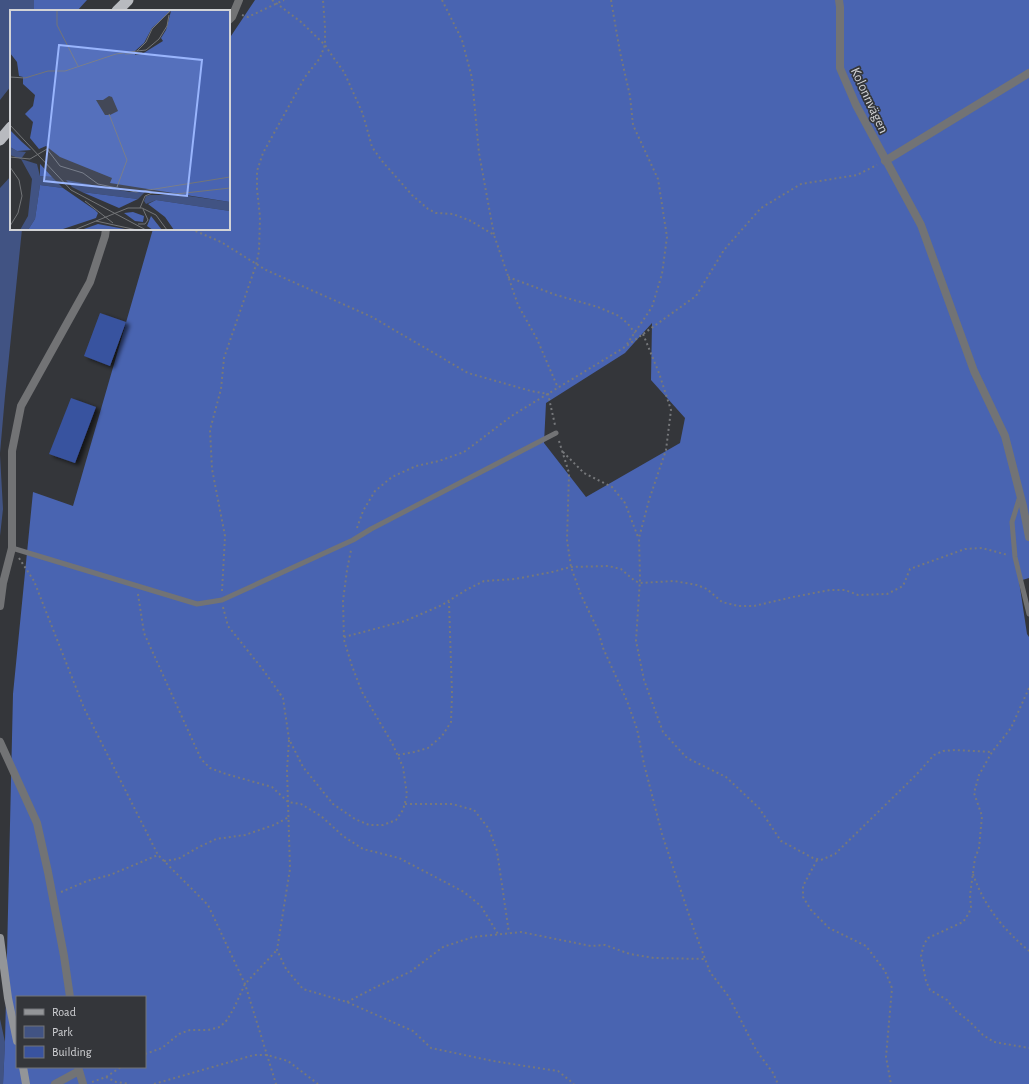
<svg xmlns="http://www.w3.org/2000/svg" width="1029" height="1084" font-family="'Alegreya Sans',sans-serif">
<style>
.green{fill:#415383}
.forest{fill:#4964b1;fill-rule:evenodd}
.building{fill:#39539f;filter:url(#shadow)}
.lines{fill:none;stroke-linecap:round;stroke-linejoin:round}
.path{stroke:#76787b;stroke-width:2;stroke-dasharray:2 3;stroke-linecap:butt}
.service{stroke:#727375;stroke-width:5}
.minor{stroke:#727375;stroke-width:8}
.secondary{stroke:#939598;stroke-width:8}
.trunk{stroke:#b8babf;stroke-width:11}
.labels{text-anchor:middle;stroke-width:3.5;stroke-linejoin:round;paint-order:stroke}
.street-label{font-size:14px;fill:#d2d3d6;stroke:#34363a}
.inset-road{fill:none;stroke:#737578;stroke-width:1}
.view{fill:#99b5fd;fill-opacity:0.15;stroke:#99b5fd;stroke-width:2}
.inset-edge{fill:none;stroke:#d2d3d6;stroke-width:2}
</style>
<defs>
<filter id="shadow"><feDropShadow dx="4" dy="2.5" stdDeviation="2" flood-color="#0009"/></filter>
</defs>
<rect width="100%" height="100%" fill="#34363a"/>
<path class="green" d="M 0,0 L 34,0 L 34,11 L 11,11 L 11,86 L 0,100 Z
M 11,176 L 11,229 L 22,229 L 5,396 L 0,453 L 0,188 Z
M 0,455 L 3,509 L 0,536 Z
M 0,1019 L 5,1042 L 3,1084 L 0,1084 Z"/>
<path class="forest" d="M 34,0 L 87,0 L 77,11 L 34,11 Z
M 255,0 L 1029,0 L 1029,578 L 1019,581 L 1027,634 L 1029,637 L 1029,1084 L 3,1084 L 5,1042 L 13,694 L 33,492 L 73,506 L 153,229 L 229,229 L 229,39 ZM 652,323 L 651,380 L 685,418 L 680,443 L 586,497 L 544,443 L 546,403 L 625,353 ZM 17,997 L 145,997 L 145,1067 L 17,1067 Z"/>
<path class="building" d="M 100,313 L 126,322 L 110,366 L 84,356 Z
M 71,398 L 96,407 L 75,463 L 49,454 Z"/>
<g class="lines">
<path class="path" d="M 272,0 L 301,22 L 325,45 L 333,57 L 344,72 L 362,112 L 366,125 L 372,147 L 382,161 L 412,195 L 428,209 L 436,213 L 453,214 L 471,221 L 494,235 L 518,305 L 537,339 L 558,388
M 442,0 L 462,40 L 472,78 L 479,153 L 494,235
M 611,0 L 620,52 L 630,96 L 633,125 L 658,179 L 667,237 L 662,274 L 652,307 L 627,344
M 242,15 L 248,17 L 284,0
M 191,229 L 221,242 L 266,270 L 372,317 L 468,373 L 531,391 L 548,394 L 555,425
M 508,277 L 556,295 L 598,307 L 619,316 L 628,324 L 635,333
M 643,334 L 659,373 L 671,410 L 666,450 L 649,500 L 639,538 L 640,579 L 636,641 L 644,680 L 663,732 L 687,758 L 726,777 L 759,808 L 781,841 L 813,858 L 821,860 L 835,854 L 916,775 L 934,755 L 943,751 L 955,750 L 992,752
M 559,441 L 569,473 L 567,540 L 571,567 L 581,595 L 598,630 L 603,648 L 627,701 L 637,729 L 644,764 L 662,834 L 693,927 L 710,972 L 729,997 L 756,1050 L 773,1073 L 778,1084
M 563,452 L 584,473 L 612,487 L 625,503 L 638,537
M 357,528 L 363,511 L 375,491 L 392,477 L 416,466 L 439,461 L 464,452 L 513,415 L 625,347 L 696,296 L 724,250 L 761,208 L 801,184 L 857,175 L 877,165
M 19,558 L 34,581 L 84,708 L 158,855 L 208,905 L 245,984 L 276,1084
M 222,591 L 225,536 L 212,469 L 210,430 L 221,389 L 224,358 L 256,265 L 259,251 L 260,217 L 257,189 L 257,171 L 263,153 L 305,77 L 320,58 L 325,45 L 325,27 L 323,0
M 138,594 L 144,633 L 201,759 L 210,768 L 226,774 L 272,787 L 288,802 L 301,804 L 321,816 L 343,836 L 363,849 L 399,858 L 464,892 L 481,906 L 498,934
M 223,607 L 228,626 L 264,671 L 283,698 L 289,739 L 303,767 L 333,804 L 355,819 L 369,825 L 383,825 L 396,820 L 403,810 L 407,795 L 403,767 L 392,743 L 362,692 L 352,666 L 344,640 L 343,601 L 347,570 L 351,550
M 344,637 L 405,621 L 442,605 L 466,590 L 484,581 L 515,579 L 552,572 L 571,567 L 608,566 L 621,569 L 635,581 L 640,583 L 674,581 L 697,585 L 707,589 L 722,602 L 738,606 L 754,606 L 793,597 L 830,590 L 845,590 L 858,595 L 887,594 L 903,586 L 910,569 L 965,549 L 982,548 L 1008,555
M 1029,688 L 1011,728 L 992,752 L 979,775 L 974,793 L 982,816 L 979,848 L 975,858 L 970,895 L 971,907 L 969,913 L 963,922 L 928,938 L 924,944 L 921,956 L 926,981 L 930,990 L 947,1000 L 956,1011 L 969,1021 L 983,1035 L 994,1042 L 1029,1048
M 289,740 L 287,770 L 290,869 L 277,950 L 286,969 L 303,989 L 347,1002 L 413,1031 L 431,1048 L 493,1061 L 558,1071 L 574,1084
M 398,755 L 414,752 L 428,748 L 442,736 L 451,722 L 452,694 L 449,602
M 405,804 L 452,804 L 474,810 L 489,829 L 497,851 L 509,933
M 817,860 L 803,886 L 803,897 L 811,910 L 829,928 L 866,946 L 885,971 L 892,988 L 886,1057 L 891,1084
M 164,861 L 178,859 L 197,848 L 216,839 L 245,835 L 274,825 L 289,817
M 973,874 C 984,906 1003,929 1029,951
M 61,892 L 87,881 L 110,875 L 158,855
M 347,1002 L 376,987 L 410,972 L 443,947 L 473,937 L 521,932 L 591,946 L 605,945 L 630,954 L 654,958 L 706,959
M 145,1054 L 162,1048 L 179,1034 L 190,1030 L 208,1030 L 220,1027 L 227,1020 L 234,1008 L 245,984 L 277,950
M 106,1077 L 116,1082 L 130,1084
M 92,1082 L 106,1077 L 121,1067
M 154,1084 L 254,1055 L 267,1055 L 288,1061 L 318,1084"/>
<path class="service" d="M 1020,496 L 1012,522 L 1015,557 L 1029,614
M 12,548 L 197,604 L 222,600 L 353,540 L 371,529 L 556,433"/>
<path class="minor" d="M 839,0 L 840,7 L 840,68 L 856,105 L 921,225 L 974,371 L 1005,436 L 1023,506 L 1029,537
M 229,20 L 232,17 L 239,0
M 885,161 L 1029,73
M 0,606 L 3,583 L 12,548 L 12,451 L 21,406 L 90,282 L 105,236 L 106,229
M 0,742 L 37,823 L 48,872 L 64,956 L 70,997
M 78,1067 L 83,1084
M 55,1084 L 79,1071"/>
<path class="secondary" d="M 0,938 L 8,998 L 17,1041
M 23,1067 L 26,1084"/>
<path class="trunk" d="M 117,11 L 128,0
M 0,140 L 11,127"/>
</g>
<g class="labels">
<g class="street-label">
<text transform="translate(870 100) rotate(65)" y="5">Kolonnvägen</text>
</g>
</g>
<g transform="translate(10 10)">
<rect width="220" height="220" fill="#34363a"/>
<path d="M 0,137 L 7,141 L 16,142 L 11,149 L 27,154 L 30,166 L 42,167 L 53,178 L 30,175 L 25,209 L 18,220 L 10,220 L 18,206 L 22,169 L 11,149 L 0,145 ZM 56,170 L 120,182 L 135,182 L 128,189 L 72,182 L 62,177 ZM 140,185 L 172,185 L 220,192 L 220,201 L 146,190 L 136,194 L 134,191 L 136,186 Z" fill="#415383"/>
<path d="M 0,0 L 220,0 L 220,192 L 100,173 L 102,168 L 50,147 L 36,136 L 29,139 L 20,128 L 23,112 L 15,104 L 23,96 L 25,85 L 13,74 L 13,67 L 9,66 L 7,52 L 0,43 ZM 161,1 L 156,20 L 151,28 L 153,31 L 132,44 L 125,45 L 125,41 L 134,33 L 142,18 ZM 99,86 L 102,87 L 108,101 L 100,105 L 95,105 L 86,90 L 93,90 ZM 0,120 L 12,132 L 21,140 L 7,141 L 0,137 ZM 30,154 L 31,155 L 42,167 L 30,166 ZM 30,175 L 53,178 L 85,200 L 88,203 L 86,208 L 50,220 L 18,220 L 25,209 ZM 72,182 L 128,189 L 109,198 ZM 146,190 L 220,201 L 220,220 L 164,220 L 155,207 L 138,194 ZM 123,202 L 134,206 L 133,212 L 125,211 L 114,203 ZM 141,206 L 152,220 L 143,220 L 137,216 ZM 88,214 L 120,220 L 71,220 Z" fill="#4964b1" fill-rule="evenodd"/>
<path class="inset-road" d="M 47,0 L 47,15 L 68,56M 127,41 L 136,40 L 149,29 L 157,16 L 159,5M 115,44 L 132,43M 0,67 L 15,68 L 38,61 L 55,61 L 106,44 L 127,41 L 136,32 L 142,19 L 161,0M 99,104 L 117,150 L 107,177M 0,115 L 61,180 L 136,220M 0,147 L 20,149 L 37,139 L 50,156 L 73,163 L 88,174 L 126,182 L 220,167M 0,157 L 9,170 L 12,186 L 8,203 L 0,216M 75,191 L 103,213M 130,198 L 135,186 L 142,183 L 166,184 L 220,178M 132,198 L 146,205 L 157,220M 86,211 L 127,220M 128,214 L 135,214 L 138,210 L 133,199M 64,220 L 118,198 L 132,198"/>
<path class="view" d="M 49,35 L 192,50 L 177,186 L 34,171 Z"/>
<rect width="220" height="220" class="inset-edge"/>
</g>
<rect x="16" y="996" width="130" height="72" fill="#34363a" stroke="#737578"/>
<rect x="24" y="1009" width="20" height="6" fill="#939598" stroke="#737578"/>
<text x="52" y="1016" font-size="12" fill="#d2d3d6">Road</text>
<rect x="24" y="1026" width="20" height="12" fill="#415383" stroke="#737578"/>
<text x="52" y="1036" font-size="12" fill="#d2d3d6">Park</text>
<rect x="24" y="1046" width="20" height="12" fill="#39539f" stroke="#737578"/>
<text x="52" y="1056" font-size="12" fill="#d2d3d6">Building</text>
</svg>
